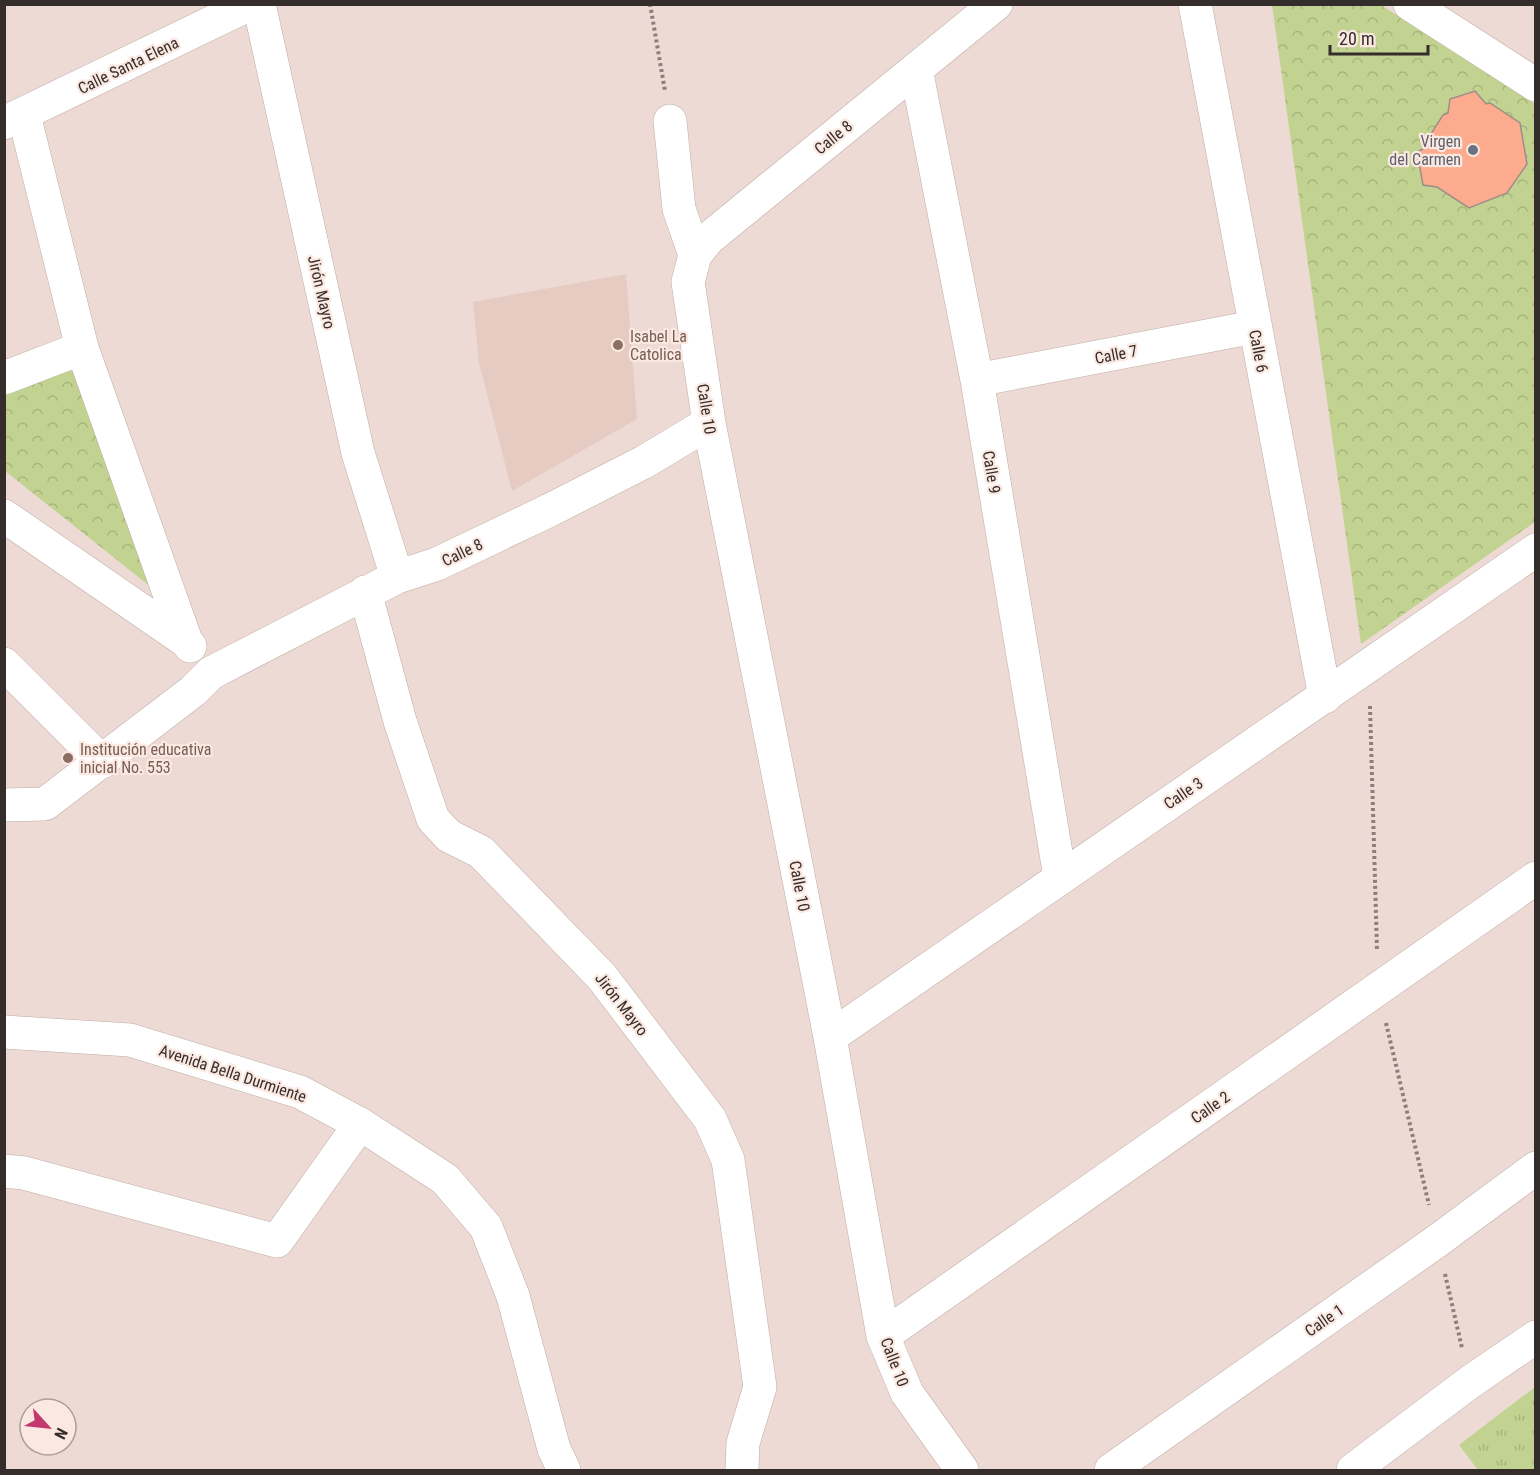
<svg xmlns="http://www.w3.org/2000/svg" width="1540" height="1475" font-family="'Roboto Condensed',sans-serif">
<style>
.built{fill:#e6cbc2}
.grass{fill:url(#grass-tufts)}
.park{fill:url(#park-crowns)}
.building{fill:#fcab8e;stroke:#9f8e88;stroke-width:1.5}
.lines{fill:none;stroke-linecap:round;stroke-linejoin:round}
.street-casing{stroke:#bfada6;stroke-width:34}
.secondary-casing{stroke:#bfada6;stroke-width:34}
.path{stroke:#8b7f7b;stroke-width:4;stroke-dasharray:3 3;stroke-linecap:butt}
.street{stroke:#fff;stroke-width:33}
.secondary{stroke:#fff;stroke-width:33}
.worship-dot{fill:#6b7280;stroke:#fbe8e1;stroke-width:2}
.education-dot{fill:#8d6e63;stroke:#fbe8e1;stroke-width:2}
.labels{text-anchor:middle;stroke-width:4.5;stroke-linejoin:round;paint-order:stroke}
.street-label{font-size:16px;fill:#342d2b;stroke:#fbe8e1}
.worship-label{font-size:16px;fill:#5b616d;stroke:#fbe8e1;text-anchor:end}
.education-label{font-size:16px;fill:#785e54;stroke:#fbe8e1;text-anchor:start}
</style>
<defs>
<pattern id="grass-tufts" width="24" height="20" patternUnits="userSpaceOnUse" patternTransform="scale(1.5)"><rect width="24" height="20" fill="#c2d291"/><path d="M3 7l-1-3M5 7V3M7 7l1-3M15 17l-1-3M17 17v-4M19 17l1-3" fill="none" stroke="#a7b57d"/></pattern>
<pattern id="park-crowns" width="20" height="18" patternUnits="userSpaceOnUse" patternTransform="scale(1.5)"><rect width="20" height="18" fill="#c2d291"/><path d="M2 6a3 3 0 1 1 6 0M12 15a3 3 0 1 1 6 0" fill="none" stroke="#a7b57d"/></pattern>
</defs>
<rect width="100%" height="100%" fill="#eddad4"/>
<path class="built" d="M 626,274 L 637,419 L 512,491 L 479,363 L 473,302 Z"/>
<path class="grass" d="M 1535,1387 L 1535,1470 L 1478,1470 L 1459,1445 Z"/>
<path class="park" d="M 1272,5 L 1381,5 L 1535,104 L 1535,522 L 1361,644 Z
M 77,369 L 151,587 L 5,471 L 4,390 Z"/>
<path class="building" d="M 1475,91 L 1486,104 L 1490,103 L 1520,123 L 1527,164 L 1507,193 L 1469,208 L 1437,187 L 1423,185 L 1417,152 L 1427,147 L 1425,143 L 1443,115 L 1448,113 L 1450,99 Z"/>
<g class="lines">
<g class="street-casing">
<path id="street" d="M 259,4 L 358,453 L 397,577
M 1195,4 L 1325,697
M 1410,4 L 1536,85
M 916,69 L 977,380 L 1060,877
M 24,115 L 82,348 L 186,641
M 670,121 L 679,209 L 695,255
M 4,123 L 250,4
M 4,378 L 82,348
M 977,380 L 1254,327
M 4,516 L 186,641 L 190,646
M 365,592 L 400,721 L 433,819 L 449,836 L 481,852 L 602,977 L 710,1119 L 728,1160 L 760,1387 L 743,1443 L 742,1470
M 4,664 L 102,762
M 4,805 L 45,804 L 193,691 L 211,673 L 397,577 L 437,564 L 550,510 L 644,462 L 709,423
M 830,1037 L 1536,550
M 4,1171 L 24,1173 L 277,1241 L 360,1124
M 883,1336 L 1536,878
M 962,1470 L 907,1393 L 883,1336 L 830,1037 L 709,423 L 688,282 L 695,255 L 708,239 L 996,4
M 1111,1470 L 1437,1241 L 1536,1168"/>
</g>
<g class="secondary-casing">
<path id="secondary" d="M 4,1032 L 130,1040 L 300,1092 L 360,1124 L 445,1179 L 486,1227 L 513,1296 L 554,1449 L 564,1470
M 1353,1470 L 1470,1382 L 1536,1337"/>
</g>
<path class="path" d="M 650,4 L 665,91
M 1370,706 L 1377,950
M 1386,1023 L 1429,1205
M 1445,1274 L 1462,1348"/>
<use href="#street" class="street"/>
<use href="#secondary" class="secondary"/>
</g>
<circle class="worship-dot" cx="1473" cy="150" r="6"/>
<g class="education-dot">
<circle cx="618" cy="345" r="6"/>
<circle cx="68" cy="758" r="6"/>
</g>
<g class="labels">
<g class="street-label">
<text transform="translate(128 65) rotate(-26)" y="6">Calle Santa Elena</text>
<text transform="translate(833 137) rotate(-39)" y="6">Calle 8</text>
<text transform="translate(322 292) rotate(77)" y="6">Jirón Mayro</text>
<text transform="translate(1259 351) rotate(79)" y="6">Calle 6</text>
<text transform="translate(1116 354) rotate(-11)" y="6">Calle 7</text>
<text transform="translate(707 409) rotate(81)" y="6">Calle 10</text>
<text transform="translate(992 472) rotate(81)" y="6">Calle 9</text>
<text transform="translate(462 552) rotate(-26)" y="6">Calle 8</text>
<text transform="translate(1183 793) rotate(-34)" y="6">Calle 3</text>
<text transform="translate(800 886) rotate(79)" y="6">Calle 10</text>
<text transform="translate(622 1004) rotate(52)" y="6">Jirón Mayro</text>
<text transform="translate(233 1073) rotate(18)" y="6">Avenida Bella Durmiente</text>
<text transform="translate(1210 1107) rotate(-35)" y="6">Calle 2</text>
<text transform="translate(1324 1320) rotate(-35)" y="6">Calle 1</text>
<text transform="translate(895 1362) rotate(69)" y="6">Calle 10</text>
</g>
<g class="worship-label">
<text x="1461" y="147">Virgen<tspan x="1461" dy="18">del Carmen</tspan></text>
</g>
<g class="education-label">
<text x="630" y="342">Isabel La<tspan x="630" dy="18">Catolica</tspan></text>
<text x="80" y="755">Institución educativa<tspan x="80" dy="18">inicial No. 553</tspan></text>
</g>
</g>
<rect width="1540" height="1475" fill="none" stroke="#342d2b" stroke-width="12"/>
<g transform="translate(48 1427) rotate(117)"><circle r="28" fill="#fbe8e1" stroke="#ab9d98" stroke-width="1.5"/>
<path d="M0-4.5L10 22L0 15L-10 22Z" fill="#c3386d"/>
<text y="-9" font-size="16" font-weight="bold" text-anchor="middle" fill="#342d2b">N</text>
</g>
<path d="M1330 45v9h98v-9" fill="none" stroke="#342d2b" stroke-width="3"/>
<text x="1339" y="45" font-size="18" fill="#342d2b" stroke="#fbe8e1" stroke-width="4.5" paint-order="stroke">20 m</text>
</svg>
